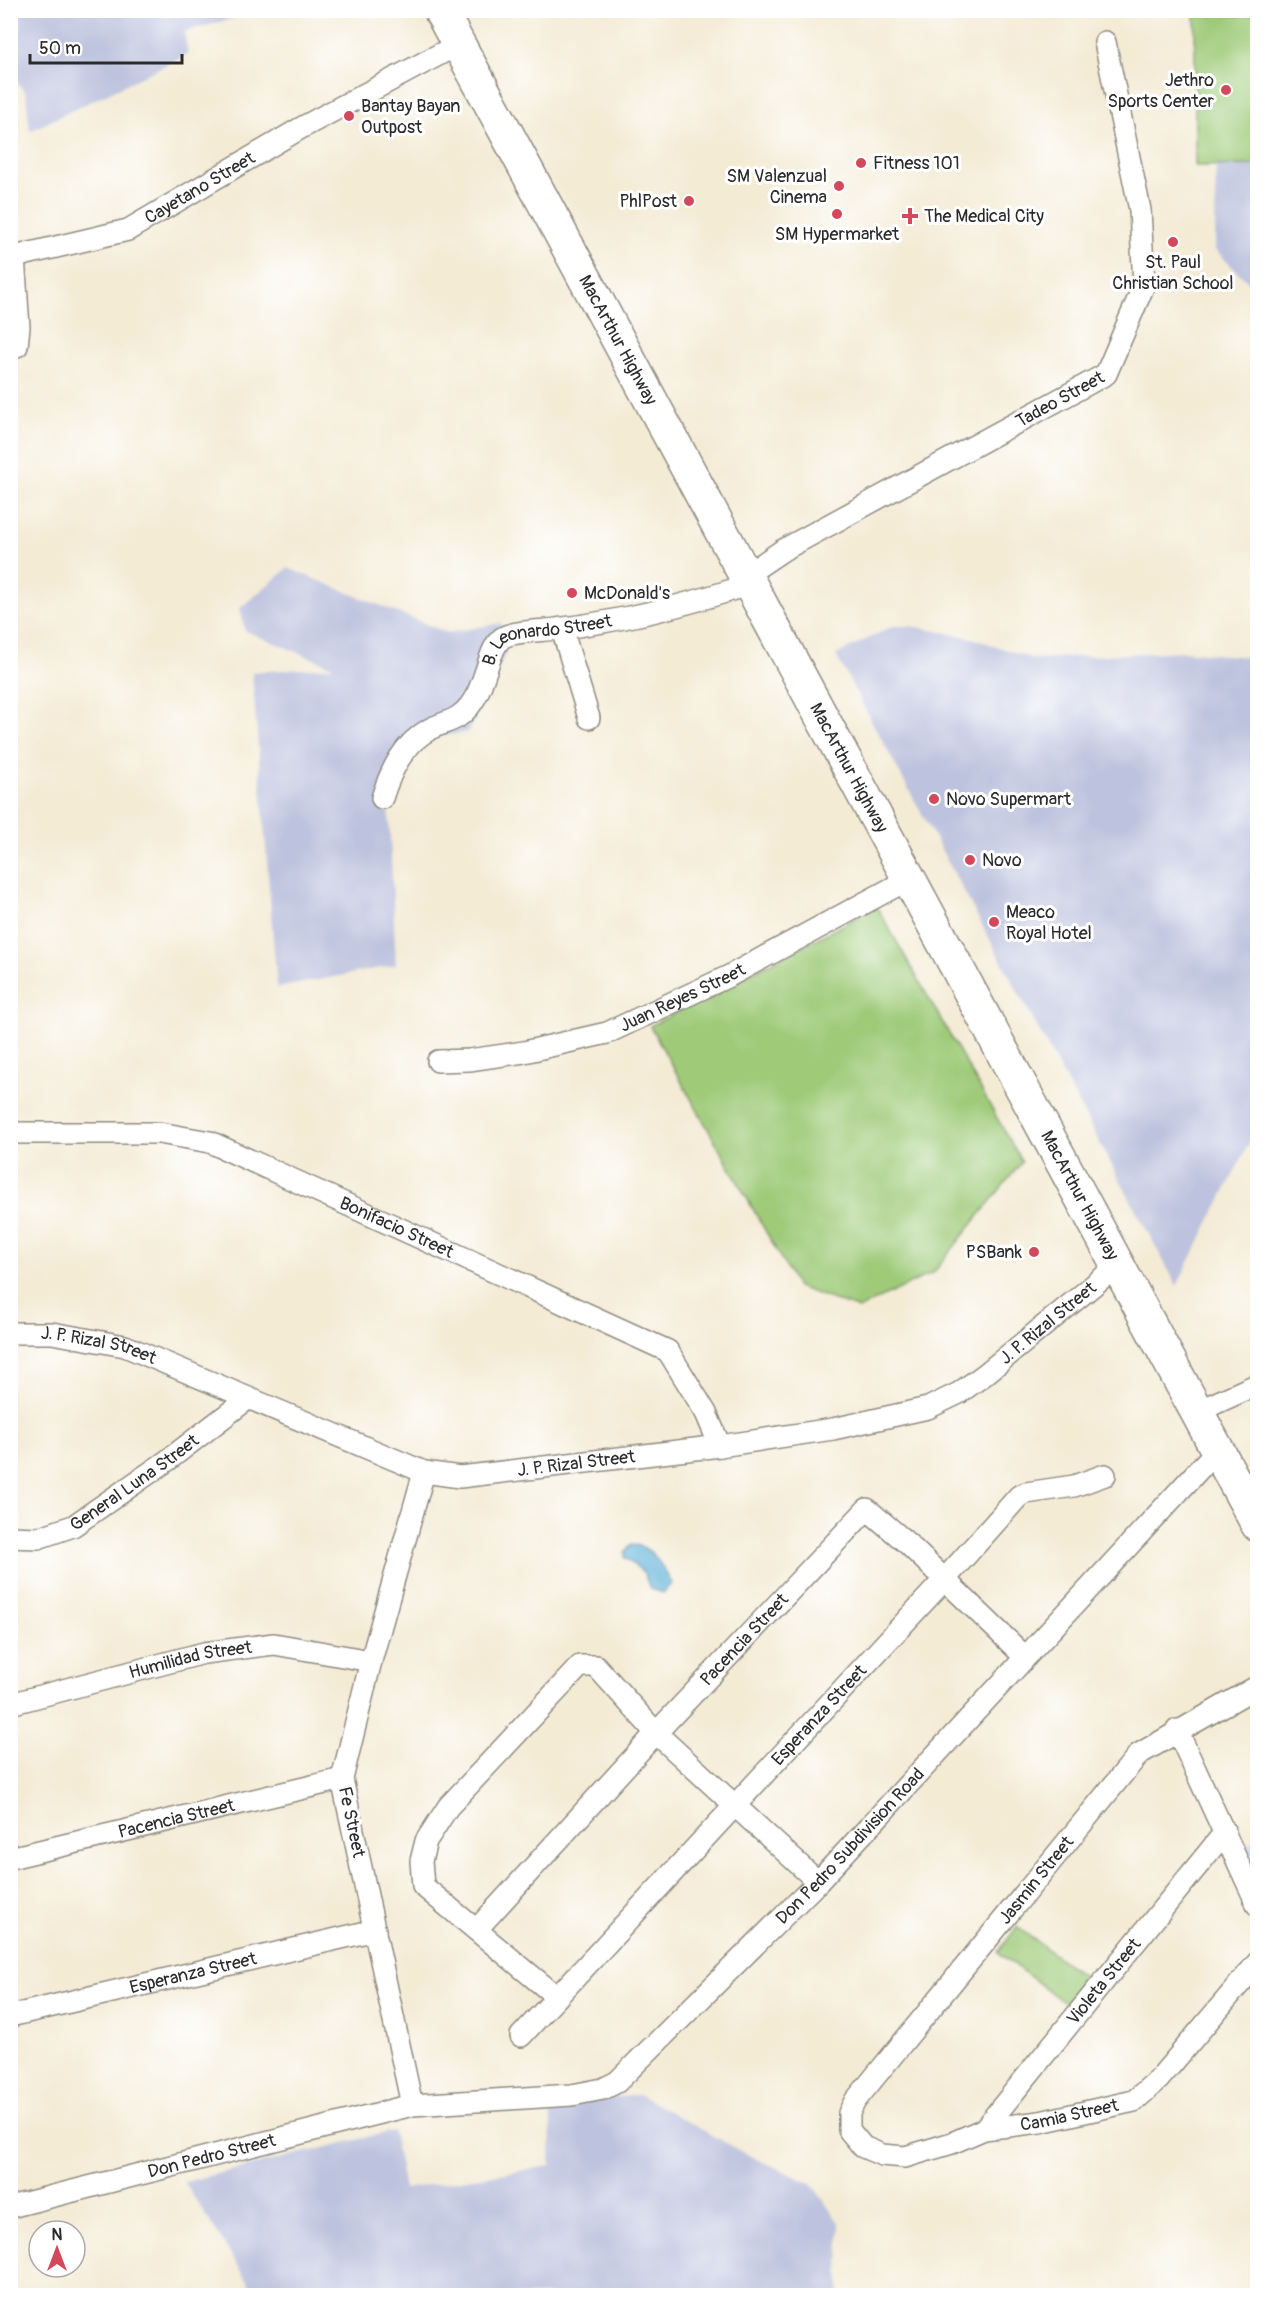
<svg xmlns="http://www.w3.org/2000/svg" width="1268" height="2306" font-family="Pangolin,sans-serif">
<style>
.built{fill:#d5d8f9}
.industrial{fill:#bdc3de}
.green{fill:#9fcb79;stroke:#657b52;stroke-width:1.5}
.water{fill:#5cb1d8;stroke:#446e82;stroke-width:1.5}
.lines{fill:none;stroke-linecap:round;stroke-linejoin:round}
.minor-casing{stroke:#908b80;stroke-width:24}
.trunk-casing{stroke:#908b80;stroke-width:36}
.minor{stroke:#fff;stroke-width:21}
.trunk{stroke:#fff;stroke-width:33}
.poi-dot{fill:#d1495b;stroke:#fff;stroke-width:2}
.labels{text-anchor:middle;stroke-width:6;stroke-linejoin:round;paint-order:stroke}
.poi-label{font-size:18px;fill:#2b2b2b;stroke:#fff;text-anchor:start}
.street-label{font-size:18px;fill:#2b2b2b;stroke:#fff}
</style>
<rect width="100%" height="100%" fill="#fff"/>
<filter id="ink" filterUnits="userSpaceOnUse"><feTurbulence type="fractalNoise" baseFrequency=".0167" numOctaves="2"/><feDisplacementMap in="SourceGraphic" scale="12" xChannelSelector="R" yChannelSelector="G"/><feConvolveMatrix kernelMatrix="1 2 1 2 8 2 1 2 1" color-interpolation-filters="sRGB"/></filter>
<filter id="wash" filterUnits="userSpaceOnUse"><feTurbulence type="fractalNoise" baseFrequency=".008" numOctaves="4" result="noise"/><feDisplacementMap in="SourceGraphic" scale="24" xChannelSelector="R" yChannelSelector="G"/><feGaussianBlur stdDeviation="1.35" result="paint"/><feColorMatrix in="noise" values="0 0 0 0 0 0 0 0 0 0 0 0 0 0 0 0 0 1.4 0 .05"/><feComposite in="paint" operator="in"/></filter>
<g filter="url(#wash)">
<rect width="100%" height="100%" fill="#f4ebd5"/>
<path class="built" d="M 1257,1839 L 1257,1878 L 1242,1847 Z"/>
<path class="industrial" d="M 11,10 L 259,10 L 259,11 L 184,32 L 188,54 L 30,131 L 26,93 L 11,76 Z
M 1217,11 L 1257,11 L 1257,291 L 1215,250 Z
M 288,568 L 448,633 L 501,623 L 506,653 L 468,732 L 428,738 L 388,792 L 396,965 L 277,988 L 252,672 L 334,667 L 245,631 L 240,608 Z
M 893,626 L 911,626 L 972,638 L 1034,659 L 1183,651 L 1257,658 L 1257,1128 L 1177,1286 L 836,655 Z
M 640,2095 L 740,2151 L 812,2184 L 840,2224 L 839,2295 L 257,2295 L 184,2182 L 393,2131 L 404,2189 L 550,2166 L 551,2104 Z"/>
<path class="green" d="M 1195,15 L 1257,15 L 1257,165 L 1195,166 Z
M 877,907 L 1022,1162 L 934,1272 L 859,1309 L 797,1287 L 650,1026 Z
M 1017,1927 L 1086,1978 L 1066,2004 L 998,1952 Z"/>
<path class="water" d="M 630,1545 C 652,1543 662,1567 672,1583 L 663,1593 L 650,1589 L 644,1573 L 625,1558 L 625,1552 Z"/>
</g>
<g filter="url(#ink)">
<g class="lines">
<g class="minor-casing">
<g id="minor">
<path id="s1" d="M 10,348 L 17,346 L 19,327 L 14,257 L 128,230 L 301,128 L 459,44"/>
<path id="s2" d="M 746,575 L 783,550 L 1106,374 L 1144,285 L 1140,210 L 1105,42"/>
<path d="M 562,629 L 589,718"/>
<path id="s3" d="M 382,798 C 391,770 403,744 430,729 C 439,724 451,722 459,716 C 487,697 485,651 502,638 C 511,631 543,631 556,629 C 622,621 688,605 750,584"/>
<path id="s4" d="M 438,1061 L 469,1060 L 524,1052 L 607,1033 L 729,976 L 909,879"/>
<path id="s5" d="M 10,1133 L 159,1133 L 210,1142 L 668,1351 L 706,1413 L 720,1446"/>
<path id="s6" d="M 10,1333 L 52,1333 L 125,1346 L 424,1472 L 460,1477 L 720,1446 L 833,1429 L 928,1408 L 959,1393 L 984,1375 L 1117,1266"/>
<path d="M 1196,1412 L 1258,1384"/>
<path id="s7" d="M 10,1537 L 38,1538 L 73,1526 L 168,1460 L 246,1400"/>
<path id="s8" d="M 1258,1686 L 1139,1754 L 855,2101 L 849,2113 L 849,2130 L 863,2147 L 882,2155 L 905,2157 L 952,2143 L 984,2129 L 1040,2122 L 1134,2101 L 1159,2079 L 1258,1962"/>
<path id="s9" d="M 10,1704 L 204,1653 L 274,1644 L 371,1661"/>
<path d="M 1177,1730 L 1258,1906"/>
<path id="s10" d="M 10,1858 L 342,1779"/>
<path id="s11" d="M 477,1929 L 656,1733 L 867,1509 L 908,1544 L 1025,1657"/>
<path d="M 557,1997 L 423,1886 L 421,1861 L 426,1841 L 448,1807 L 580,1666 L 596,1666 L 656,1733 L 818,1882"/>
<path id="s12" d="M 10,2016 L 375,1930"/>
<path id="s13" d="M 521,2036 L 945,1579 L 1019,1496 L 1026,1493 L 1074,1486 L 1105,1475"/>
<path d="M 412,2105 L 342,1779 L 371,1661 L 424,1472"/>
<path id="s14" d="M 984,2129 L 1225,1832"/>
<path id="s15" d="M 10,2207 L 412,2105 L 572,2095 L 603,2089 L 617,2082 L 818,1882 L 1217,1450"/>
</g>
</g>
<g class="trunk-casing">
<g id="trunk">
<path id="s16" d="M 440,10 L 1258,1525"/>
</g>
</g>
<use href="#minor" class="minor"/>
<use href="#trunk" class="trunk"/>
</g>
</g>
<g class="poi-dot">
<circle cx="1226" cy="90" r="6"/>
<circle cx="349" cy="116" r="6"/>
<circle cx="861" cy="163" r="6"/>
<circle cx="839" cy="186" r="6"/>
<circle cx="689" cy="201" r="6"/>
<circle cx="837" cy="214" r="6"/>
<path d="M907 207h6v6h6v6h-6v6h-6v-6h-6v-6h6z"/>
<circle cx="1173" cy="242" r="6"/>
<circle cx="572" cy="593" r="6"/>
<circle cx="934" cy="799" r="6"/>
<circle cx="970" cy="860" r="6"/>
<circle cx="994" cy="922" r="6"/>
<circle cx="1034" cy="1252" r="6"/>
</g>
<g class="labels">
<g class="poi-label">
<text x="1214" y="86" text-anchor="end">Jethro<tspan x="1214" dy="21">Sports Center</tspan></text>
<text x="361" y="112">Bantay Bayan<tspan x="361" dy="21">Outpost</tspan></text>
<text x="873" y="169">Fitness 101</text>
<text x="827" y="182" text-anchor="end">SM Valenzual<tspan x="827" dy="21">Cinema</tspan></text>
<text x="677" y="207" text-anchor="end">PhlPost</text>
<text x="924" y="222">The Medical City</text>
<text x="837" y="240" text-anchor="middle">SM Hypermarket</text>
<text x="1173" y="268" text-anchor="middle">St. Paul<tspan x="1173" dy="21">Christian School</tspan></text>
<text x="584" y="599">McDonald's</text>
<text x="946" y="805">Novo Supermart</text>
<text x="982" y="866">Novo</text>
<text x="1006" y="918">Meaco<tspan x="1006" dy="21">Royal Hotel</tspan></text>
<text x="1022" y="1258" text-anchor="end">PSBank</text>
</g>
<g class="street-label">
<text dy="6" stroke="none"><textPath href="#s1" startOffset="297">Cayetano Street</textPath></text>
<text dy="6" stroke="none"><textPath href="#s16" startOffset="375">MacArthur Highway</textPath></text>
<text dy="6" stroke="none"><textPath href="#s2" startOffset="360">Tadeo Street</textPath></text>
<text dy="6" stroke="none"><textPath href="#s3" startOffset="249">B. Leonardo Street</textPath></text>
<text dy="6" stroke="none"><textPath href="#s16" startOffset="861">MacArthur Highway</textPath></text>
<text dy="6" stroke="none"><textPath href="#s4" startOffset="255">Juan Reyes Street</textPath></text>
<text dy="6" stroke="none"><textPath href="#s16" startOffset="1347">MacArthur Highway</textPath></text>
<text dy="6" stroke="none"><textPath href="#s5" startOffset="406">Bonifacio Street</textPath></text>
<text dy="6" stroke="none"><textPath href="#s6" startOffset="1098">J. P. Rizal Street</textPath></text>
<text dy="6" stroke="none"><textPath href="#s6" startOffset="90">J. P. Rizal Street</textPath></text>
<text dy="6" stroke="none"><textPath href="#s6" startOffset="594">J. P. Rizal Street</textPath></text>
<text dy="6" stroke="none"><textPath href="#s7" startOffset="140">General Luna Street</textPath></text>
<text dy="6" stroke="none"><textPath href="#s11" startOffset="394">Pacencia Street</textPath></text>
<text dy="6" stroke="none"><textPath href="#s9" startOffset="186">Humilidad Street</textPath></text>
<text dy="6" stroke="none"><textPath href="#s13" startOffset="438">Esperanza Street</textPath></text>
<text dy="6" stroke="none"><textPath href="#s10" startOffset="171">Pacencia Street</textPath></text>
<text transform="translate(352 1822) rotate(78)" y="6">Fe Street</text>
<text dy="6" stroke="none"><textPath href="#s15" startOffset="954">Don Pedro Subdivision Road</textPath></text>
<text transform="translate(1036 1880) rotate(-51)" y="6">Jasmin Street</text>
<text dy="6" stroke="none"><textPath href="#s12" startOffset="188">Esperanza Street</textPath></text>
<text dy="6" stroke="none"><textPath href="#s14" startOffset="190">Violeta Street</textPath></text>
<text dy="6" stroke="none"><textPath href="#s8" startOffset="852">Camia Street</textPath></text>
<text dy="6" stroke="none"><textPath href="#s15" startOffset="208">Don Pedro Street</textPath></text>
</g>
</g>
<rect width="1268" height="2306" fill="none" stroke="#fff" stroke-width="36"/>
<g transform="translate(57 2249)"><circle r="28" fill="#ffffff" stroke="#aaaaaa" stroke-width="1.5"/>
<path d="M0-4.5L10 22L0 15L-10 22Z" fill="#d1495b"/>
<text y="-9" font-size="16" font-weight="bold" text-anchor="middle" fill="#2b2b2b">N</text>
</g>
<path d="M30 54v9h152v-9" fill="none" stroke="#2b2b2b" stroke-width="3"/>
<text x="39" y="54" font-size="18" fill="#2b2b2b" stroke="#ffffff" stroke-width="4.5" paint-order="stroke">50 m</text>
</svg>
